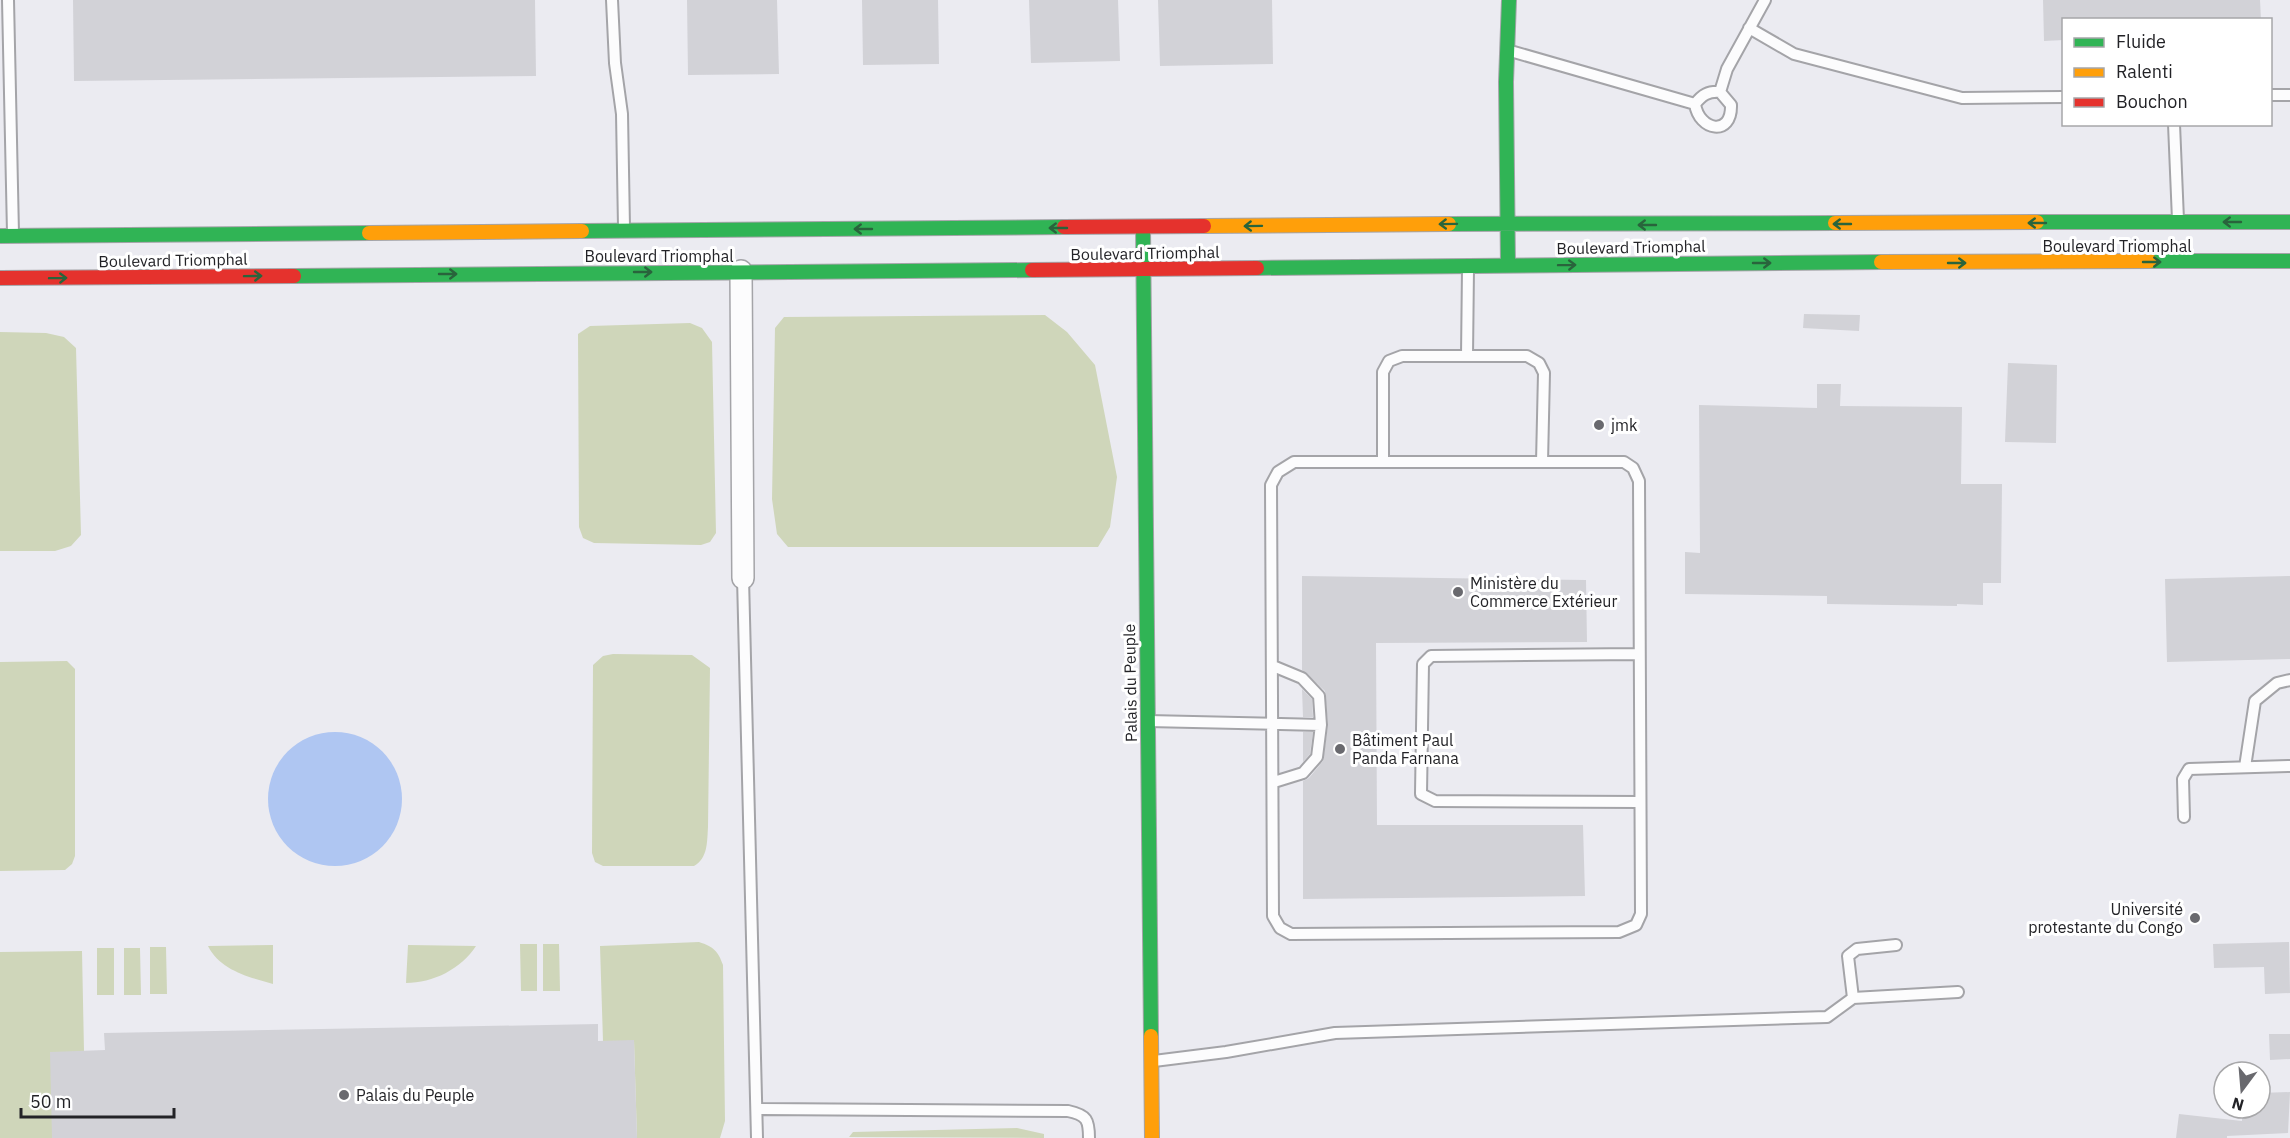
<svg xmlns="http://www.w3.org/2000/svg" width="2290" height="1138" font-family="'IBM Plex Sans',sans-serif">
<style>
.green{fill:#cfd6ba}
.water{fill:#afc6f2}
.building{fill:#d2d2d7}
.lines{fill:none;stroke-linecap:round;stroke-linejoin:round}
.lane-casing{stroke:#a4a4a8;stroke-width:14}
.street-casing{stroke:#a4a4a8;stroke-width:24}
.fast-casing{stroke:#a4a4a8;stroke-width:16}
.slow-casing{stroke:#a4a4a8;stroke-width:16}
.jam-casing{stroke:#a4a4a8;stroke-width:16}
.lane{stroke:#fcfcfd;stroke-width:10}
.street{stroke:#fcfcfd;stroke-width:21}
.fast{stroke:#30b455;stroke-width:14}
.slow{stroke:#ff9f0a;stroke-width:14}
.jam{stroke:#e5322d;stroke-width:14}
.oneway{stroke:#29643c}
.poi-dot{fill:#69696e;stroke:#fff;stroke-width:2}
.labels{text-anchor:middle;stroke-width:6;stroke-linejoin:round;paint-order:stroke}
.street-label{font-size:16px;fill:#232327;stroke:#fff}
.poi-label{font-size:16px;fill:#232327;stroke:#fff;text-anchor:start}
</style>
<rect width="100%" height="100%" fill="#ebebf1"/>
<path class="green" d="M 1045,315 L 1067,332 L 1095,365 L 1117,477 L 1110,527 L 1098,547 L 788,547 L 777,534 L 772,499 L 775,328 L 784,317 Z
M 690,323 L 702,328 L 712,342 L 716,533 L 710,542 L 701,545 L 594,543 L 583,538 L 579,527 L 578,334 L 590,326 Z
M 0,332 L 46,333 L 64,337 L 76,348 L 81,535 L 71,546 L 55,551 L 0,551 Z
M 613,654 L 692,655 L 710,668 L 708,827 C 707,842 708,858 694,866 L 603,866 L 595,862 L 592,853 L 593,665 L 603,656 Z
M 67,661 L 75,669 L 75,856 L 72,864 L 65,870 L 0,871 L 0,662 Z
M 699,942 C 714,947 718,951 723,965 L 725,1121 L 720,1138 L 637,1138 L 634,1041 L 603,1041 L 600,946 Z
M 520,944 L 537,944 L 537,991 L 521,991 Z
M 543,944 L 559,944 L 560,991 L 543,991 Z
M 273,945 L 273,984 C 248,977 220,970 208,946 Z
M 408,945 L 476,946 C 461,969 433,983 406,983 Z
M 150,947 L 166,947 L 167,994 L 150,994 Z
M 97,948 L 114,948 L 114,995 L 97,995 Z
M 124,948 L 140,948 L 141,995 L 124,995 Z
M 82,951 L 84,1051 L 52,1138 L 0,1138 L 0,952 Z
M 1017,1128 L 1044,1134 L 1044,1138 L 849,1137 L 853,1132 Z"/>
<path class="water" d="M268 799a67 67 0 1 1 134 0a67 67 0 1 1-134 0Z"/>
<path class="building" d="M 73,0 L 535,0 L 536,76 L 74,81 Z
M 687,0 L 777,0 L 779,74 L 688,75 Z
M 862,0 L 938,0 L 939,64 L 863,65 Z
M 1029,0 L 1118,0 L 1120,61 L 1031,63 Z
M 1158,0 L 1272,0 L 1273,64 L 1160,66 Z
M 2043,0 L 2260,0 L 2261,20 L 2064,20 L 2064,40 L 2044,41 Z
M 1804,314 L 1860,315 L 1859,331 L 1803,328 Z
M 2008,363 L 2057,365 L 2056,443 L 2005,442 Z
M 1817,384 L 1841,384 L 1840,406 L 1962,407 L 1961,484 L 2002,484 L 2001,583 L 1983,583 L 1983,605 L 1957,604 L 1957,606 L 1827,604 L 1827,596 L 1685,594 L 1685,552 L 1700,553 L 1699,405 L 1817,408 Z
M 1302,576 L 1586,580 L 1587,642 L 1376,643 L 1377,825 L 1583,825 L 1585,896 L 1303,899 L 1303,781 L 1309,778 L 1323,761 L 1328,725 L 1325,691 L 1302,670 Z
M 2290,576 L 2290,659 L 2167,662 L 2165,579 Z
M 1302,689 L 1312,699 L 1313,717 L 1303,717 Z
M 1303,732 L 1313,732 L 1310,754 L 1303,762 Z
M 2289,942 L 2290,993 L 2265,994 L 2264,967 L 2214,968 L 2213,944 Z
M 598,1024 L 598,1041 L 634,1040 L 637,1138 L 52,1138 L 50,1052 L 105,1050 L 104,1033 Z
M 2269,1034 L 2290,1034 L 2290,1059 L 2270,1060 Z
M 2290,1092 L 2288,1133 L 2227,1136 L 2227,1138 L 2176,1138 L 2179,1114 L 2242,1121 L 2242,1108 L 2260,1108 L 2260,1093 Z"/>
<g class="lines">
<g class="lane-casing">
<path id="lane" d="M 8,0 L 13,233
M 612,0 L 615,63 L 622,114 L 624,227
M 1749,28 L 1794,54 L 1962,98 L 2064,97
M 1507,50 L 1695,104 C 1699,131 1732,137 1731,105 L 1720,92 C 1708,91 1702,95 1695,104
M 1720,92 L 1727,69 L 1765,0
M 2270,95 L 2290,95
M 2174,124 L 2178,220
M 1467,356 L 1468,269
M 1294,462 L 1624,462 L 1633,468 L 1639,481 L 1641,914 L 1636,925 L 1619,932 L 1291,934 L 1280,928 L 1273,916 L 1271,485 L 1278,472 Z
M 1383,462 L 1383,372 L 1389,361 L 1402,356 L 1527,356 L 1539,363 L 1544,373 L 1542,462
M 743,578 L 757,1138
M 1639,654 L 1431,656 L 1423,664 L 1421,794 L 1435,801 L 1640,802
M 1273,666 L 1302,678 L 1319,696 L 1321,725 L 1317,757 L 1303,773 L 1274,782
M 1148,721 L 1321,725
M 2245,767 L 2255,701 L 2277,683 L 2290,680
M 2184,817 L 2183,779 L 2189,769 L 2290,766
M 1853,998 L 1848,956 L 1857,949 L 1896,945
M 1154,1061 L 1226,1052 L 1335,1033 L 1827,1017 L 1853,998 L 1958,992
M 757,1109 L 1068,1111 C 1087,1115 1089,1120 1089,1138"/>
</g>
<g class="street-casing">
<path id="street" d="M 741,271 L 743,578"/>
</g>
<g class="fast-casing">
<path id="fast" d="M 2037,222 L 2290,222
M 1449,224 L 1835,223
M 1143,227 L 1151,1036
M 582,231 L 1064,227
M 0,236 L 369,233
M 2150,261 L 2290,261
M 1508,265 L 1506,82 L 1509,0
M 1257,268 L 1881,262
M 294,276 L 1032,270"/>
</g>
<g class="slow-casing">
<path id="slow" d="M 1835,223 L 2037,222
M 1204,226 L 1449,224
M 369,233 L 582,231
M 1881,262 L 2150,261
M 1151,1036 L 1152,1138"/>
</g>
<g class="jam-casing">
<path id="jam" d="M 1064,227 L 1204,226
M 1032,270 L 1257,268
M 0,278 L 294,276"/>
</g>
<use href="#lane" class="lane"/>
<use href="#street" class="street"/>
<use href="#fast" class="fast"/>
<use href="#slow" class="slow"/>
<use href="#jam" class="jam"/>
</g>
<defs><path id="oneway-shaft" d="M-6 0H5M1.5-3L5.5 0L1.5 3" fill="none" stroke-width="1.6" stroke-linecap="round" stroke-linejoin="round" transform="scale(1.5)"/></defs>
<g class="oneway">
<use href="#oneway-shaft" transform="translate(2232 222) rotate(180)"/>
<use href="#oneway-shaft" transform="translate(2037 223) rotate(180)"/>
<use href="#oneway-shaft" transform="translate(1448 224) rotate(179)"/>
<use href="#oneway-shaft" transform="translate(1842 224) rotate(180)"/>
<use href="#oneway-shaft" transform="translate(1647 225) rotate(-180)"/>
<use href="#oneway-shaft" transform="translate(1253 226) rotate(179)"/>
<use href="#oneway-shaft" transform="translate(1058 228) rotate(180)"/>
<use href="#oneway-shaft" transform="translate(863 229) rotate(180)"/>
<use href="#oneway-shaft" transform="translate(2152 262)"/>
<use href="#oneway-shaft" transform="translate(1762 263)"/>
<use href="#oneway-shaft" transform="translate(1957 263)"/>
<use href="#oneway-shaft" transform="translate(1567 265) rotate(-1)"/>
<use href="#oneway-shaft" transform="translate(643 272)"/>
<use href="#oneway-shaft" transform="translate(448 274)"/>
<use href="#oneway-shaft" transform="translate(253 276) rotate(-1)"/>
<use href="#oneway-shaft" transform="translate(58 278) rotate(-1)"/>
</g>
<g class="poi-dot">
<circle cx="1599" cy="425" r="6"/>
<circle cx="1458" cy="592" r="6"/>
<circle cx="1340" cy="749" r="6"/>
<circle cx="2195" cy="918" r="6"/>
<circle cx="344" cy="1095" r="6"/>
</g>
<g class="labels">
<g class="street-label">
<text x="2117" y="252">Boulevard Triomphal</text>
<text transform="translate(1631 247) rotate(-1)" y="6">Boulevard Triomphal</text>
<text transform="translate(1145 253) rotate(-1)" y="6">Boulevard Triomphal</text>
<text x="659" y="262">Boulevard Triomphal</text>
<text transform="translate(173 260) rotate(-1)" y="6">Boulevard Triomphal</text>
<text transform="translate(1130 683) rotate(-91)" y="6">Palais du Peuple</text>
</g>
<g class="poi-label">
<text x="1611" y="431">jmk</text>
<text x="1470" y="589">Ministère du<tspan x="1470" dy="18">Commerce Extérieur</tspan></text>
<text x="1352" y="746">Bâtiment Paul<tspan x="1352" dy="18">Panda Farnana</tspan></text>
<text x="2183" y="915" text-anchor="end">Université<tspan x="2183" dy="18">protestante du Congo</tspan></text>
<text x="356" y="1101">Palais du Peuple</text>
</g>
</g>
<rect x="2062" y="18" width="210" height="108" fill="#ffffff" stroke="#a7a7a9" stroke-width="1.5"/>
<rect x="2074" y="38" width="30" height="9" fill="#30b455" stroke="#a7a7a9" stroke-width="1.5"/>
<text x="2116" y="48" font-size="18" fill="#232327">Fluide</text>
<rect x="2074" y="68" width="30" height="9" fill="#ff9f0a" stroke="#a7a7a9" stroke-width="1.5"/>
<text x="2116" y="78" font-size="18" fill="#232327">Ralenti</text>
<rect x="2074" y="98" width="30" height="9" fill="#e5322d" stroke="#a7a7a9" stroke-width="1.5"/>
<text x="2116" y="108" font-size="18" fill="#232327">Bouchon</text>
<g transform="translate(2242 1090) rotate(196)"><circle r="28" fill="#ffffff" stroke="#a7a7a9" stroke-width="1.5"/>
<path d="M0-4.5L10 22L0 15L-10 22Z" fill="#69696e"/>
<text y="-9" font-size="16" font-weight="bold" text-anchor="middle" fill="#232327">N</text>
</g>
<path d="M21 1108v9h153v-9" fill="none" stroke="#232327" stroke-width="3"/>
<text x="30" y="1108" font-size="18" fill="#232327" stroke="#ffffff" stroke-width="4.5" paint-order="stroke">50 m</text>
</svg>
